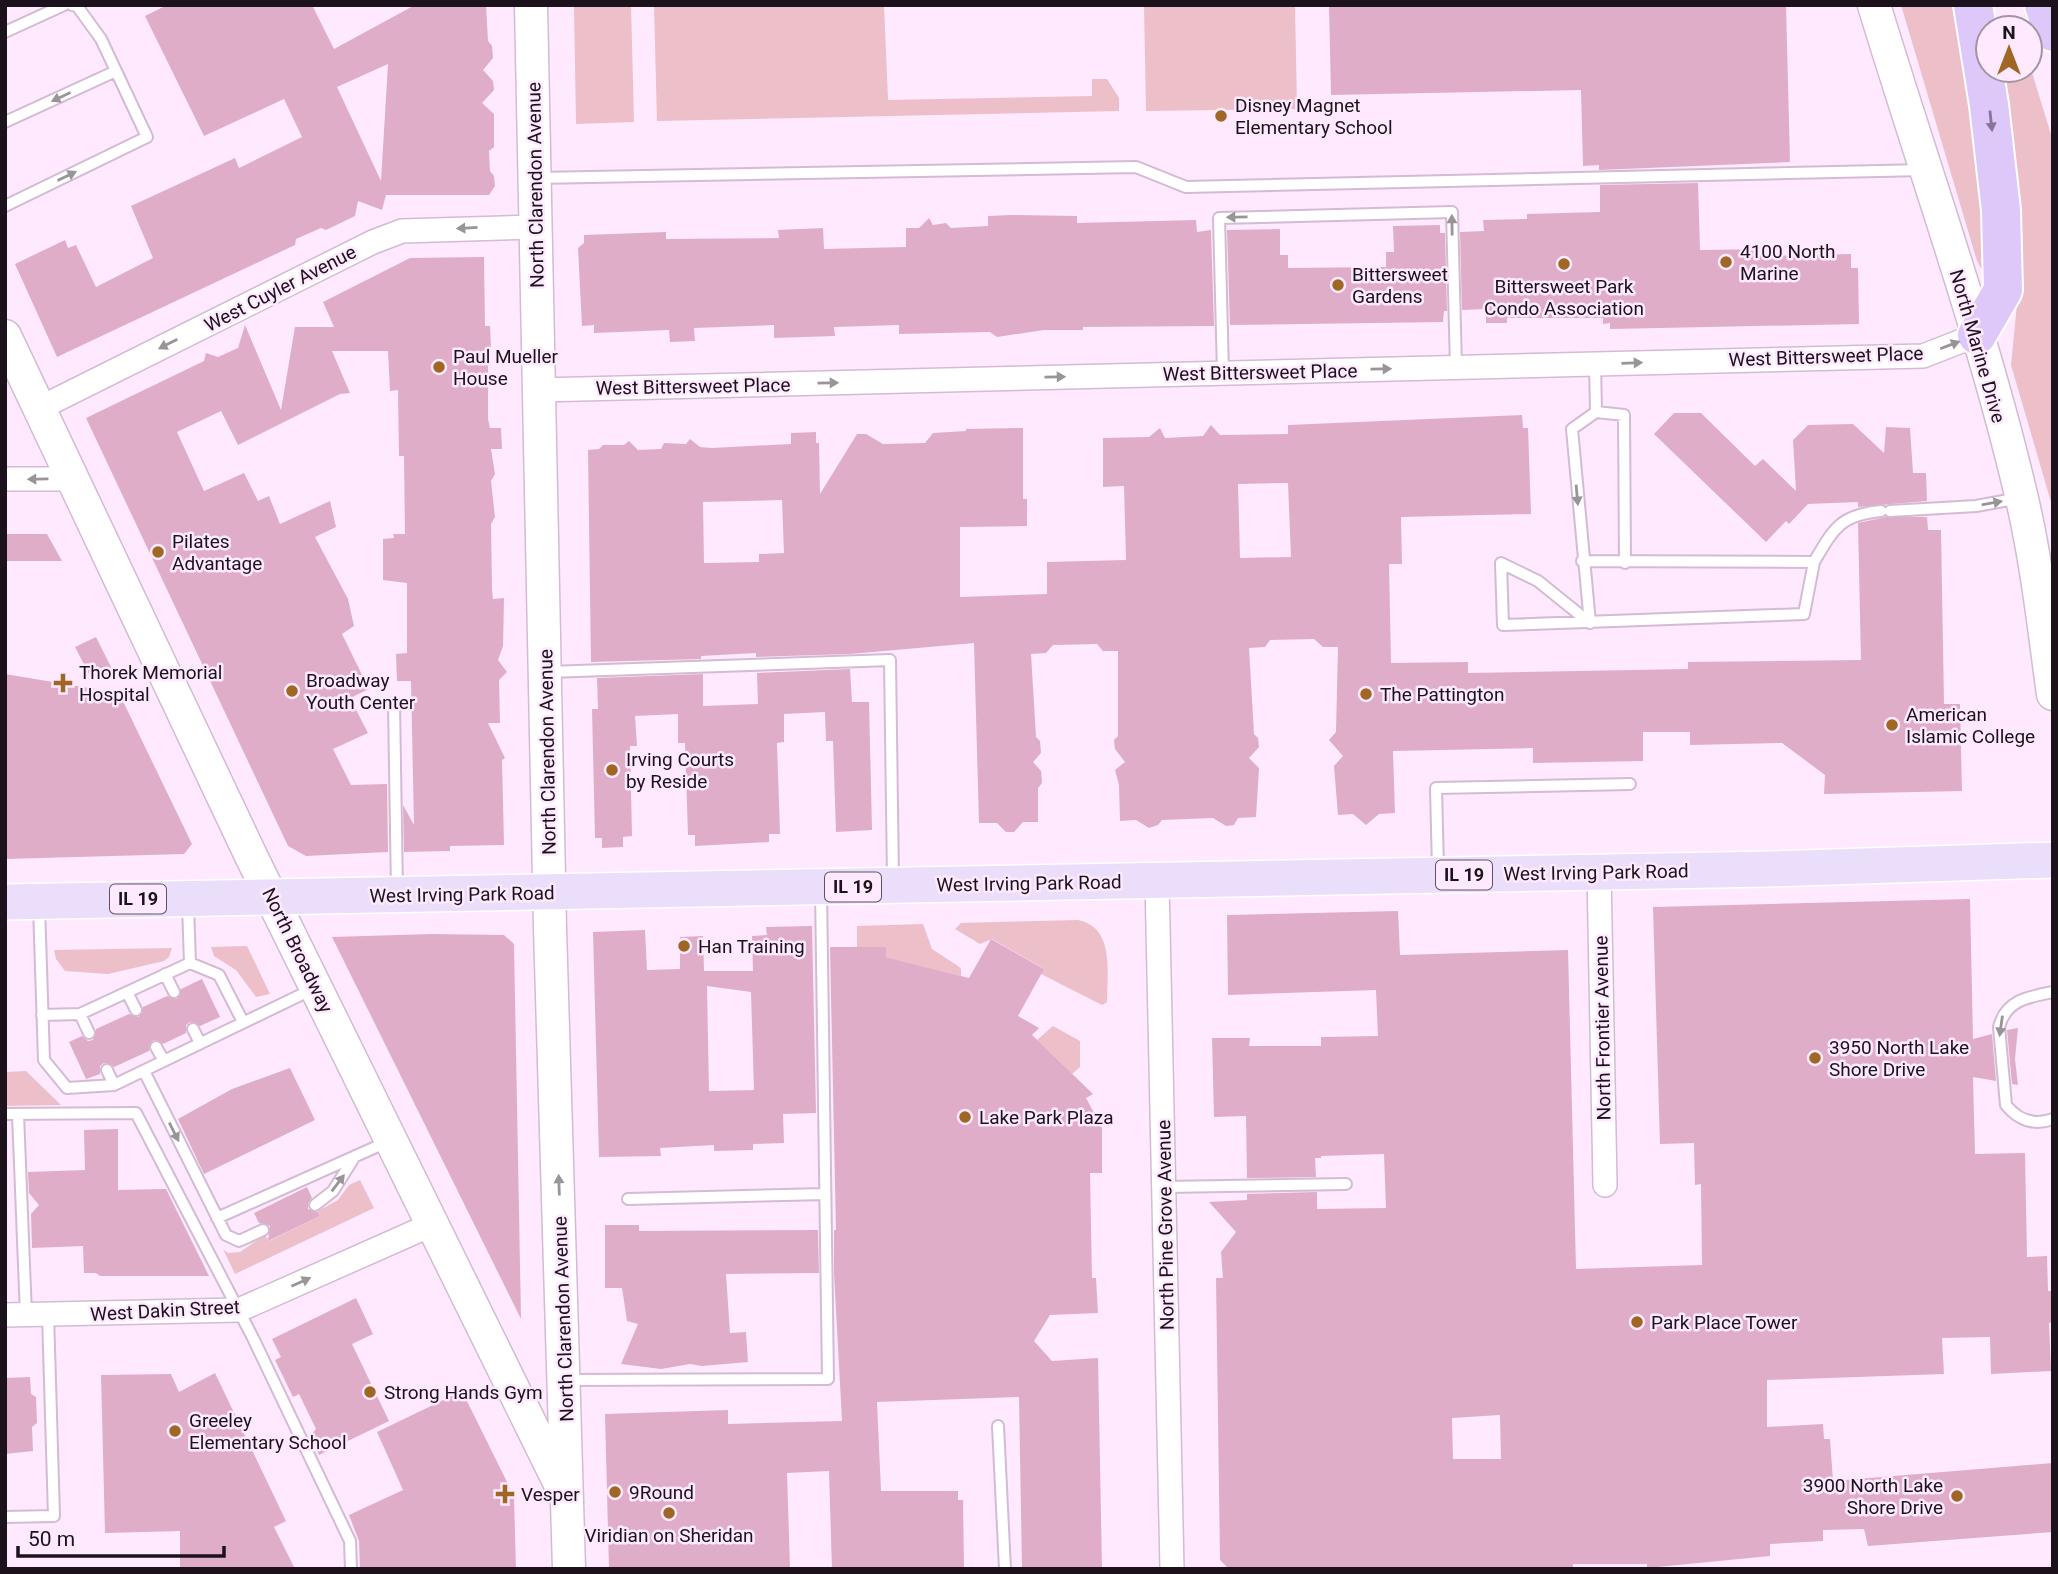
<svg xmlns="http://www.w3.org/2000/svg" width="2058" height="1574" font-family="Roboto,sans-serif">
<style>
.green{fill:#edbfc8}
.building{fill:#e0adc8;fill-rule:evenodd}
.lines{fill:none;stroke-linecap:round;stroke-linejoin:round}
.lane-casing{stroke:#d4bbd4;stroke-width:14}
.street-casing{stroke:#d4bbd4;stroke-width:26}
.secondary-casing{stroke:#d4bbd4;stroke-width:35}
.primary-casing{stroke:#fff;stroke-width:38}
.highway-casing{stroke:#fff;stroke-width:42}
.lane{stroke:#fff;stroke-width:10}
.street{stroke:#fff;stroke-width:23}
.secondary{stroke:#fff;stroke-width:32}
.primary{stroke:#ebdefb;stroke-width:35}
.highway{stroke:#dec8f9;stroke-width:38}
.oneway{fill:#989498}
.oneway2{fill:#867695}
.poi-dot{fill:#a06724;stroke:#fee9fe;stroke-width:2.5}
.labels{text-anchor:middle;stroke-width:5;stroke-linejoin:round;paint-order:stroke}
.shield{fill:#fee9fe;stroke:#5f525f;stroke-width:2}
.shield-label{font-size:18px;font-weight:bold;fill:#1b121b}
.poi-label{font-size:19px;fill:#1b121b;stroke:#fee9fe;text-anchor:start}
.street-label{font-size:19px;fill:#1b121b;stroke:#fee9fe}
</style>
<rect width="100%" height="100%" fill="#fee9fe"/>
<path class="green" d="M 574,5 L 631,5 L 634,122 L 576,124 Z
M 654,5 L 884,5 L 888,100 L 1092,96 L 1092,79 L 1107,79 L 1119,98 L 1119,111 L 657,121 Z
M 1144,5 L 1295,5 L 1297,109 L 1146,111 Z
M 1901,5 L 1957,5 L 1975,112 L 1987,269 L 1982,270 L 1977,261 Z
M 2030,66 L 2053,141 L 2053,509 L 2011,365 L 2017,304 L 1999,70 L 2030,70 Z
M 1078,920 C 1115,927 1107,973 1107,1002 L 1102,1005 L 1041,974 L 1043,968 L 992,939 L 980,944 L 955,929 L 961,923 Z
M 923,924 L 932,949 L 958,966 L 961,969 L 961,976 L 886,957 L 886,947 L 857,947 L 857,926 Z
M 247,946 L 270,994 L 256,997 L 236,970 L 214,956 L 211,947 Z
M 172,948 L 169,957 L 164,961 L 108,974 L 65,971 L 56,959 L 54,950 Z
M 1053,1026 L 1080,1041 L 1080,1067 L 1072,1074 L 1037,1040 Z
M 26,1071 L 61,1105 L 5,1106 L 5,1072 Z
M 360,1180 L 374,1208 L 235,1274 L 223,1249 L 228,1253 L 240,1252 L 265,1235 L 269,1241 L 320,1216 L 318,1211 L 338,1200 L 349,1185 Z"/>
<path class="building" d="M 167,5 L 312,5 L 334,49 L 415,5 L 486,5 L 488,41 L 492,46 L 493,58 L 483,70 L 493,81 L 494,90 L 482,103 L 494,114 L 494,147 L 489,151 L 490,171 L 494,176 L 495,186 L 489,195 L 386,195 L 382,210 L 358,201 L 355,216 L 326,230 L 321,228 L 296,239 L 295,245 L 57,357 L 15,264 L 65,240 L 68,248 L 76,245 L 96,287 L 153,258 L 131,206 L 235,158 L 239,168 L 302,137 L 284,99 L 204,136 L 145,16 ZM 388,64 L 381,181 L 337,87 Z
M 1329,5 L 1786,5 L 1790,162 L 1599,170 L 1599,165 L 1583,166 L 1581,90 L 1331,95 Z
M 1698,183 L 1700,250 L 1769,249 L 1769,256 L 1851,254 L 1851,268 L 1858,268 L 1859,324 L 1610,329 L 1610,323 L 1603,324 L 1603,318 L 1507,318 L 1507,323 L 1486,323 L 1486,309 L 1462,310 L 1460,232 L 1484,231 L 1483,220 L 1527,219 L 1527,214 L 1600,212 L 1600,185 Z
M 1011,215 L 1077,216 L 1077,223 L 1196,220 L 1197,232 L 1211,230 L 1214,326 L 1083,327 L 1083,330 L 1044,330 L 997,337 L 990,332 L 899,334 L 899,325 L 834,327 L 835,336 L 774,338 L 774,325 L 694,328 L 695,341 L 670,342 L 669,330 L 594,333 L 594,325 L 582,326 L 578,248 L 584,243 L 584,235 L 666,232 L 666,239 L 779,238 L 778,230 L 823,228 L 824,249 L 906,247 L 906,228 L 919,228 L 929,218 L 933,225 L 946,223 L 951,228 L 988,226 L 988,216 Z
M 1440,225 L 1440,233 L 1445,233 L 1447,311 L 1444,311 L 1443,322 L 1230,325 L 1227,230 L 1280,229 L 1280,255 L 1288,255 L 1288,268 L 1386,267 L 1386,252 L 1394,252 L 1393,226 Z
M 484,257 L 485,326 L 490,326 L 491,348 L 488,348 L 488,419 L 490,428 L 501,428 L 502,449 L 491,449 L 495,474 L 491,481 L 495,517 L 491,524 L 492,590 L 493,599 L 504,598 L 503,646 L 498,660 L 507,672 L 499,680 L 500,723 L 488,723 L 505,758 L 502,760 L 504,845 L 450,846 L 450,851 L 404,852 L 403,805 L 414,825 L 411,681 L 397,681 L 396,654 L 407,653 L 407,583 L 383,580 L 383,539 L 394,538 L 393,534 L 405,534 L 404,456 L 399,456 L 398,390 L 390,391 L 388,351 L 332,351 L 350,393 L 340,394 L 238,445 L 221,411 L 177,432 L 204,491 L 244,473 L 258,501 L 269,496 L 280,524 L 330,501 L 336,527 L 315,537 L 348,599 L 354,626 L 342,634 L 369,689 L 350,698 L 368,733 L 333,749 L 351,785 L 387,784 L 388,852 L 306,856 L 288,846 L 86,418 L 204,361 L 206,353 L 218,357 L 238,348 L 245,325 L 281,410 L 295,327 L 334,327 L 323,302 L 410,258 Z
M 1674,413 L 1701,413 L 1755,466 L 1763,459 L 1796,491 L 1793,440 L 1808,425 L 1853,424 L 1884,453 L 1886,427 L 1910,428 L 1913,473 L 1926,473 L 1927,501 L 1858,507 L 1858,502 L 1808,504 L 1789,524 L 1786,521 L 1766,542 L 1654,434 Z
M 1522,415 L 1523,428 L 1528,428 L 1531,514 L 1401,517 L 1402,564 L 1389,564 L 1391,663 L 1468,662 L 1468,673 L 1688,669 L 1688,662 L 1861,660 L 1858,523 L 1886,517 L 1927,517 L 1928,530 L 1941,530 L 1944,704 L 1960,704 L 1962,791 L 1824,794 L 1825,775 L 1782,743 L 1690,745 L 1690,732 L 1643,732 L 1643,761 L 1533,763 L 1533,748 L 1393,751 L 1395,813 L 1379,814 L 1366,825 L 1353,814 L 1338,815 L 1334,766 L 1343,756 L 1329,740 L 1336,732 L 1338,647 L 1323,647 L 1314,639 L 1270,640 L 1265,647 L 1249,648 L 1254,734 L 1258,738 L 1259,747 L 1249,758 L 1259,768 L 1256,817 L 1238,818 L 1234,825 L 1226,826 L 1213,818 L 1162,820 L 1158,825 L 1149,828 L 1136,820 L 1120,821 L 1119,785 L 1115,770 L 1125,762 L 1115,749 L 1114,740 L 1118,736 L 1118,651 L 1103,651 L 1097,644 L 1053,645 L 1046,653 L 1031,654 L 1036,737 L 1040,741 L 1041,753 L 1033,762 L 1041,771 L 1042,783 L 1038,788 L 1038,822 L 1023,822 L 1014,832 L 1006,832 L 997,823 L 979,823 L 974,643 L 850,654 L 756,657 L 756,653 L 701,656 L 701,659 L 591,662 L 588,450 L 599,449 L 603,445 L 624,445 L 629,441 L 638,450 L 661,449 L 664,443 L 686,444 L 690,439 L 700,447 L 712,448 L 791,444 L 791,433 L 816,432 L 816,443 L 819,443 L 820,494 L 857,434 L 866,434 L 883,444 L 925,443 L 933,433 L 966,431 L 966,429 L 1023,428 L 1023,499 L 1027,499 L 1027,526 L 960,527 L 960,597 L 1047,594 L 1047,562 L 1126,560 L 1124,486 L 1103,487 L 1103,438 L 1149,437 L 1160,428 L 1165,438 L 1203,436 L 1211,425 L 1220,435 L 1288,434 L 1288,425 ZM 1288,483 L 1291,557 L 1240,558 L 1238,484 ZM 782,500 L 784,553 L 759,554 L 759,562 L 704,563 L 703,502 Z
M 5,534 L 47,534 L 62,561 L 5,561 Z
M 96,637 L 115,675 L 90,676 L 75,647 Z
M 850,669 L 852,702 L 869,702 L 872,830 L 836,832 L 833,741 L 826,741 L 825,712 L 784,714 L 784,742 L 777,743 L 780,834 L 769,834 L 769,842 L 695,846 L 695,835 L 688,835 L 685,743 L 678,743 L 678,714 L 635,716 L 637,746 L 630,746 L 632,836 L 623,837 L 623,847 L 602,848 L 602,838 L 595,838 L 592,709 L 598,709 L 597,678 L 703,674 L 703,706 L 758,704 L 757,673 Z
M 5,674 L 119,693 L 192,844 L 184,854 L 5,859 Z
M 1970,899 L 1973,1039 L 1992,1034 L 1996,1081 L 1973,1077 L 1975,1154 L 2025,1153 L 2027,1257 L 2047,1256 L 2048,1291 L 2053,1291 L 2052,1322 L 2049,1323 L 2051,1371 L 1991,1374 L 1990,1337 L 1942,1338 L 1944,1374 L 1767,1380 L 1767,1427 L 1823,1424 L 1824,1439 L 1830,1439 L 1833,1481 L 2053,1463 L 2053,1532 L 1868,1546 L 1864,1529 L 1823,1530 L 1823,1541 L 1770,1544 L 1770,1556 L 1647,1568 L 1647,1564 L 1573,1564 L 1573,1567 L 1534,1569 L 1229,1569 L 1220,1560 L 1216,1278 L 1223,1278 L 1221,1252 L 1236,1232 L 1209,1202 L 1247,1200 L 1247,1194 L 1317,1192 L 1317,1209 L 1386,1208 L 1384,1154 L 1321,1156 L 1321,1158 L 1315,1158 L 1316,1177 L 1247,1178 L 1246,1116 L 1214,1117 L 1212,1038 L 1250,1038 L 1249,1046 L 1321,1046 L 1321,1037 L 1378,1036 L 1376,990 L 1228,995 L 1227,915 L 1398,911 L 1400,955 L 1568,950 L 1576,1269 L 1702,1265 L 1701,1184 L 1695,1185 L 1694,1143 L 1660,1144 L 1653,907 ZM 1500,1415 L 1501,1459 L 1453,1459 L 1452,1418 Z
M 812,926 L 816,1113 L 783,1114 L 784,1143 L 753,1144 L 753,1150 L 714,1151 L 714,1145 L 660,1148 L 661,1156 L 599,1157 L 593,932 L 645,930 L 647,970 L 680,969 L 680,937 L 703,936 L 704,971 L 753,971 L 752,936 L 767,935 L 766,927 ZM 707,986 L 751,992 L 754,1090 L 709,1091 Z
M 431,934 L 504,935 L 514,944 L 521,1319 L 332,937 Z
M 991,939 L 1044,969 L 1018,1016 L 1039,1028 L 1032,1035 L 1093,1094 L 1086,1098 L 1102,1128 L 1102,1173 L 1090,1173 L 1092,1278 L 1096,1278 L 1098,1313 L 1050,1315 L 1034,1341 L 1052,1361 L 1098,1358 L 1102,1569 L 1022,1569 L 1019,1397 L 877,1402 L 881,1491 L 958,1491 L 958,1500 L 963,1500 L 964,1569 L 832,1569 L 829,1471 L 787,1473 L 790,1569 L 609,1569 L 605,1414 L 728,1410 L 728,1424 L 842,1421 L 834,1273 L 834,1230 L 836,1230 L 830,947 L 886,947 L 886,957 L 969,978 Z
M 202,979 L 220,1017 L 200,1026 L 190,1022 L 186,1025 L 186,1033 L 163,1044 L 153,1040 L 149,1051 L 114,1067 L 104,1063 L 100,1066 L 100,1074 L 86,1079 L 69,1042 L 82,1036 L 88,1041 L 93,1040 L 96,1029 L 129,1014 L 139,1017 L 143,1007 L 167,996 L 177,999 L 181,989 Z
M 2018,1028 L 2015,1059 L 2018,1085 L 2012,1084 L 2007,1030 Z
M 290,1068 L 315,1120 L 204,1174 L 178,1119 L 232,1089 Z
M 118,1129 L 118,1190 L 166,1189 L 209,1276 L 100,1276 L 96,1273 L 84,1273 L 83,1246 L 32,1248 L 31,1214 L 39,1205 L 29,1193 L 28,1172 L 85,1170 L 84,1130 Z
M 307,1187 L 312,1198 L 308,1203 L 308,1209 L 318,1212 L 320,1216 L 268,1241 L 270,1226 L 259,1223 L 254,1213 Z
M 605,1225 L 639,1225 L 639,1231 L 818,1230 L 819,1273 L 726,1274 L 730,1333 L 746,1332 L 748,1362 L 702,1366 L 690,1364 L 661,1369 L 621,1364 L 638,1324 L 627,1321 L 622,1288 L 605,1288 Z
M 356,1298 L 373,1334 L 352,1344 L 389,1421 L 319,1455 L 310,1436 L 316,1429 L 299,1394 L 293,1397 L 275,1360 L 281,1357 L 272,1339 Z
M 215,1373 L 286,1521 L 274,1527 L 295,1569 L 180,1569 L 180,1531 L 105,1533 L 101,1375 L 171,1374 L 179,1392 Z
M 30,1377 L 31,1394 L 36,1397 L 37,1423 L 32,1427 L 33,1451 L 5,1454 L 5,1378 Z
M 462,1391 L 514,1496 L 516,1569 L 360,1569 L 359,1541 L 349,1515 L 403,1490 L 377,1432 Z"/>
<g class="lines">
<g class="lane-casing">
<path id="lane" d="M 5,32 L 64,5
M 5,122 L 116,71
M 537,178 L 1136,167 L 1186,187 L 1924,170
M 5,206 L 147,137 L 101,39 L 77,6 L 72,5
M 1595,364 L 1596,412
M 1223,373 L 1219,218 L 1452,212 L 1456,367
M 1890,511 L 1976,506 L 2020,498
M 1582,561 L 1814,562 C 1834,528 1840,515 1881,511
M 1590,623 L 1538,581 L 1501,563 L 1503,625 L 1804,614 L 1814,562
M 1590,623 L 1572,429 L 1596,412 L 1624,415 L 1625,563
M 548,672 L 890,660 L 893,880
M 394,703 L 397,892
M 1438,869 L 1436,788 L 1630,784
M 39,906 L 44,1060 L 67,1088 L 114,1085 L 313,989
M 190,963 L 219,975 L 243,1022
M 165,974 L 174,992
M 127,992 L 136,1010
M 2053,992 C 2028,997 2006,1000 1999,1027 L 2006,1105 C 2018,1120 2034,1126 2053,1119
M 80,1014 L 89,1033
M 42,1015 L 80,1014 L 190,963 L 188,905
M 193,1029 L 200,1043
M 156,1047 L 164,1061
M 107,1070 L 114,1085
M 144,1071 L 226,1235 L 239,1241 L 263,1230
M 5,1114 L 136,1113 L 253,1338 L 350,1541 L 351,1569
M 18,1114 L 26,1315
M 1164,1187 L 1346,1184
M 628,1199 L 825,1194
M 315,1205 L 333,1191 L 355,1156
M 217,1218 L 387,1142
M 566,1380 L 828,1379 L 821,890
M 998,1426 L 1005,1569
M 5,1517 L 54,1516 L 48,1314"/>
</g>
<g class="street-casing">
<path id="street" d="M 539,390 L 1923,356 L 1977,335
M 40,408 L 373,242 L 402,231 L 536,227
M 5,479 L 72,479
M 1599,872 L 1605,1185
M 1157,881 L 1172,1569
M 5,1315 L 239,1310 L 433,1224"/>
</g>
<g class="secondary-casing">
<path id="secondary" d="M 531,5 L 550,928 L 569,1569
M 1874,5 C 1924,170 1983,332 2022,499 C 2037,563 2044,629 2053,694
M 5,336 L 252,858 L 565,1494"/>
</g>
<g class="primary-casing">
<path id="primary" d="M 5,902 L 1770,869 L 2053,860"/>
</g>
<g class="highway-casing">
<path id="highway" d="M 1973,5 L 1989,105 L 2001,210 L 2003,290 L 1977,335
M 2044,5 L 2053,32"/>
</g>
<use href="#lane" class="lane"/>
<use href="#street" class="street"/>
<use href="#secondary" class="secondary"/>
<use href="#primary" class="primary"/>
<use href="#highway" class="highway"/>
</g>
<defs><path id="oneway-solid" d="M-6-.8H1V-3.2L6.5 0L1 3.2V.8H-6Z" transform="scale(1.75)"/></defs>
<g class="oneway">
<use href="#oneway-solid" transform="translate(61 97) rotate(155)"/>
<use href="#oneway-solid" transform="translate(67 176) rotate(-26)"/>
<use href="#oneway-solid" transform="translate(1237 217) rotate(179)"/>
<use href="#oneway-solid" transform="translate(1452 225) rotate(-91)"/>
<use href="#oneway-solid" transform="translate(467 228) rotate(177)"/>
<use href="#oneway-solid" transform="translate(168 344) rotate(153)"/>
<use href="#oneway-solid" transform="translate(1950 345) rotate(-21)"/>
<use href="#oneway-solid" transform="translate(1632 363) rotate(-2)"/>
<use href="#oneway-solid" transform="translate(1381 369) rotate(-1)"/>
<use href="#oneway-solid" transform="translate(1055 377) rotate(-1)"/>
<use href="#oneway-solid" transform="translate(828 383) rotate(-1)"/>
<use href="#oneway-solid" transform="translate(38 479) rotate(179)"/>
<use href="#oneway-solid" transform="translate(1577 495) rotate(85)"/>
<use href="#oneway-solid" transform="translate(1992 503) rotate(-10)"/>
<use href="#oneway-solid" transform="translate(2001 1026) rotate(98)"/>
<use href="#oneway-solid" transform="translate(174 1132) rotate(63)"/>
<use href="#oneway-solid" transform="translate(338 1183) rotate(-53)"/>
<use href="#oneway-solid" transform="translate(559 1185) rotate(-92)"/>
<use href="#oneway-solid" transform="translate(301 1282) rotate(-24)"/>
</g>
<use class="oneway2" href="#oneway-solid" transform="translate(1991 121) rotate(84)"/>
<g class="poi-dot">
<circle cx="1221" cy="116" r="7"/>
<circle cx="1726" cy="262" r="7"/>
<circle cx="1564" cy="264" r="7"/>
<circle cx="1338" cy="285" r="7"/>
<circle cx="439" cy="367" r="7"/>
<circle cx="158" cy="552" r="7"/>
<path d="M59.5 672.5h7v7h7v7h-7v7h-7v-7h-7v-7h7z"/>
<circle cx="292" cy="691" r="7"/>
<circle cx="1366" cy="694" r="7"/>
<circle cx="1892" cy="725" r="7"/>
<circle cx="612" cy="770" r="7"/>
<circle cx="684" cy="946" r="7"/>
<circle cx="1815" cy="1058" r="7"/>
<circle cx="965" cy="1117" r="7"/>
<circle cx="1637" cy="1322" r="7"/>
<circle cx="370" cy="1392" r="7"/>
<circle cx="175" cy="1431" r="7"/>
<circle cx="615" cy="1492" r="7"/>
<path d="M501.5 1483.5h7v7h7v7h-7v7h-7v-7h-7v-7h7z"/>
<circle cx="1957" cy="1496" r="7"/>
<circle cx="669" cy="1513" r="7"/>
</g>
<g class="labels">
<g class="shield">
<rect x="1436" y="860.5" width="56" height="29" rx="5"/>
<rect x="825" y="872.5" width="56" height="29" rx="5"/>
<rect x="110" y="884.5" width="56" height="29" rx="5"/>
</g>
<g class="shield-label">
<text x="1464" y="881">IL 19</text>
<text x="853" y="893">IL 19</text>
<text x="138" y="905">IL 19</text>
</g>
<g class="poi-label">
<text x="1235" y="112">Disney Magnet<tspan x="1235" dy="22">Elementary School</tspan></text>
<text x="1740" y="258">4100 North<tspan x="1740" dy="22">Marine</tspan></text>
<text x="1352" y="281">Bittersweet<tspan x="1352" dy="22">Gardens</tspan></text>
<text x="1564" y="293" text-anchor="middle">Bittersweet Park<tspan x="1564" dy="22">Condo Association</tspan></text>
<text x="453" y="363">Paul Mueller<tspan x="453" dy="22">House</tspan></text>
<text x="172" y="548">Pilates<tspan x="172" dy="22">Advantage</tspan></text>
<text x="79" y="679">Thorek Memorial<tspan x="79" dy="22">Hospital</tspan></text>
<text x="306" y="687">Broadway<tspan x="306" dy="22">Youth Center</tspan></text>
<text x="1380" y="701">The Pattington</text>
<text x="1906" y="721">American<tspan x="1906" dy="22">Islamic College</tspan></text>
<text x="626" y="766">Irving Courts<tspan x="626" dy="22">by Reside</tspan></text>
<text x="698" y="953">Han Training</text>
<text x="1829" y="1054">3950 North Lake<tspan x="1829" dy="22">Shore Drive</tspan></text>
<text x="979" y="1124">Lake Park Plaza</text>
<text x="1651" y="1329">Park Place Tower</text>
<text x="384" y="1399">Strong Hands Gym</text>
<text x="189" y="1427">Greeley<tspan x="189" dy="22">Elementary School</tspan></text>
<text x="1943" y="1492" text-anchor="end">3900 North Lake<tspan x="1943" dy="22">Shore Drive</tspan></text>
<text x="629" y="1499">9Round</text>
<text x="521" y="1501">Vesper</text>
<text x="669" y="1542" text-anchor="middle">Viridian on Sheridan</text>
</g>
<g class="street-label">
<text transform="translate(535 185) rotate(-91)" y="7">North Clarendon Avenue</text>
<text transform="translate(280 288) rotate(-27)" y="7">West Cuyler Avenue</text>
<text transform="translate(1978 346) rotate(74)" y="7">North Marine Drive</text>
<text transform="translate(1826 356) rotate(-2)" y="7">West Bittersweet Place</text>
<text transform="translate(1260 372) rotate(-1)" y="7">West Bittersweet Place</text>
<text transform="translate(693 386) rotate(-1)" y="7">West Bittersweet Place</text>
<text transform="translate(547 752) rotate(-91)" y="7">North Clarendon Avenue</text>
<text transform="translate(1596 872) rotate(-1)" y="7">West Irving Park Road</text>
<text transform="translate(1029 883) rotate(-1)" y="7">West Irving Park Road</text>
<text transform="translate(462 894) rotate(-1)" y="7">West Irving Park Road</text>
<text transform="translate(298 950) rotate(64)" y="7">North Broadway</text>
<text transform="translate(1602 1028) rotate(-91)" y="7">North Frontier Avenue</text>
<text transform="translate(1165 1225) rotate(-91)" y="7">North Pine Grove Avenue</text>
<text transform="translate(165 1310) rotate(-3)" y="7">West Dakin Street</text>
<text transform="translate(563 1319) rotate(-92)" y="7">North Clarendon Avenue</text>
</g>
</g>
<rect width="2058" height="1574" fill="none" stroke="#1b121b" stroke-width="14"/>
<g transform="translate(2009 49)"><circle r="33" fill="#fee9fe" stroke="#a393a3" stroke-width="2"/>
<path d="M0-5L12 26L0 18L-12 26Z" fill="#a06724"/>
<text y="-10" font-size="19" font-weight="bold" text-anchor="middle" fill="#1b121b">N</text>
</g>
<path d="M18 1546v10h206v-10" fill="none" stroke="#1b121b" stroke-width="3.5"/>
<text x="28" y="1546" font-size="21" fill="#1b121b" stroke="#fee9fe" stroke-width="5" paint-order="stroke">50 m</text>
</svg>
